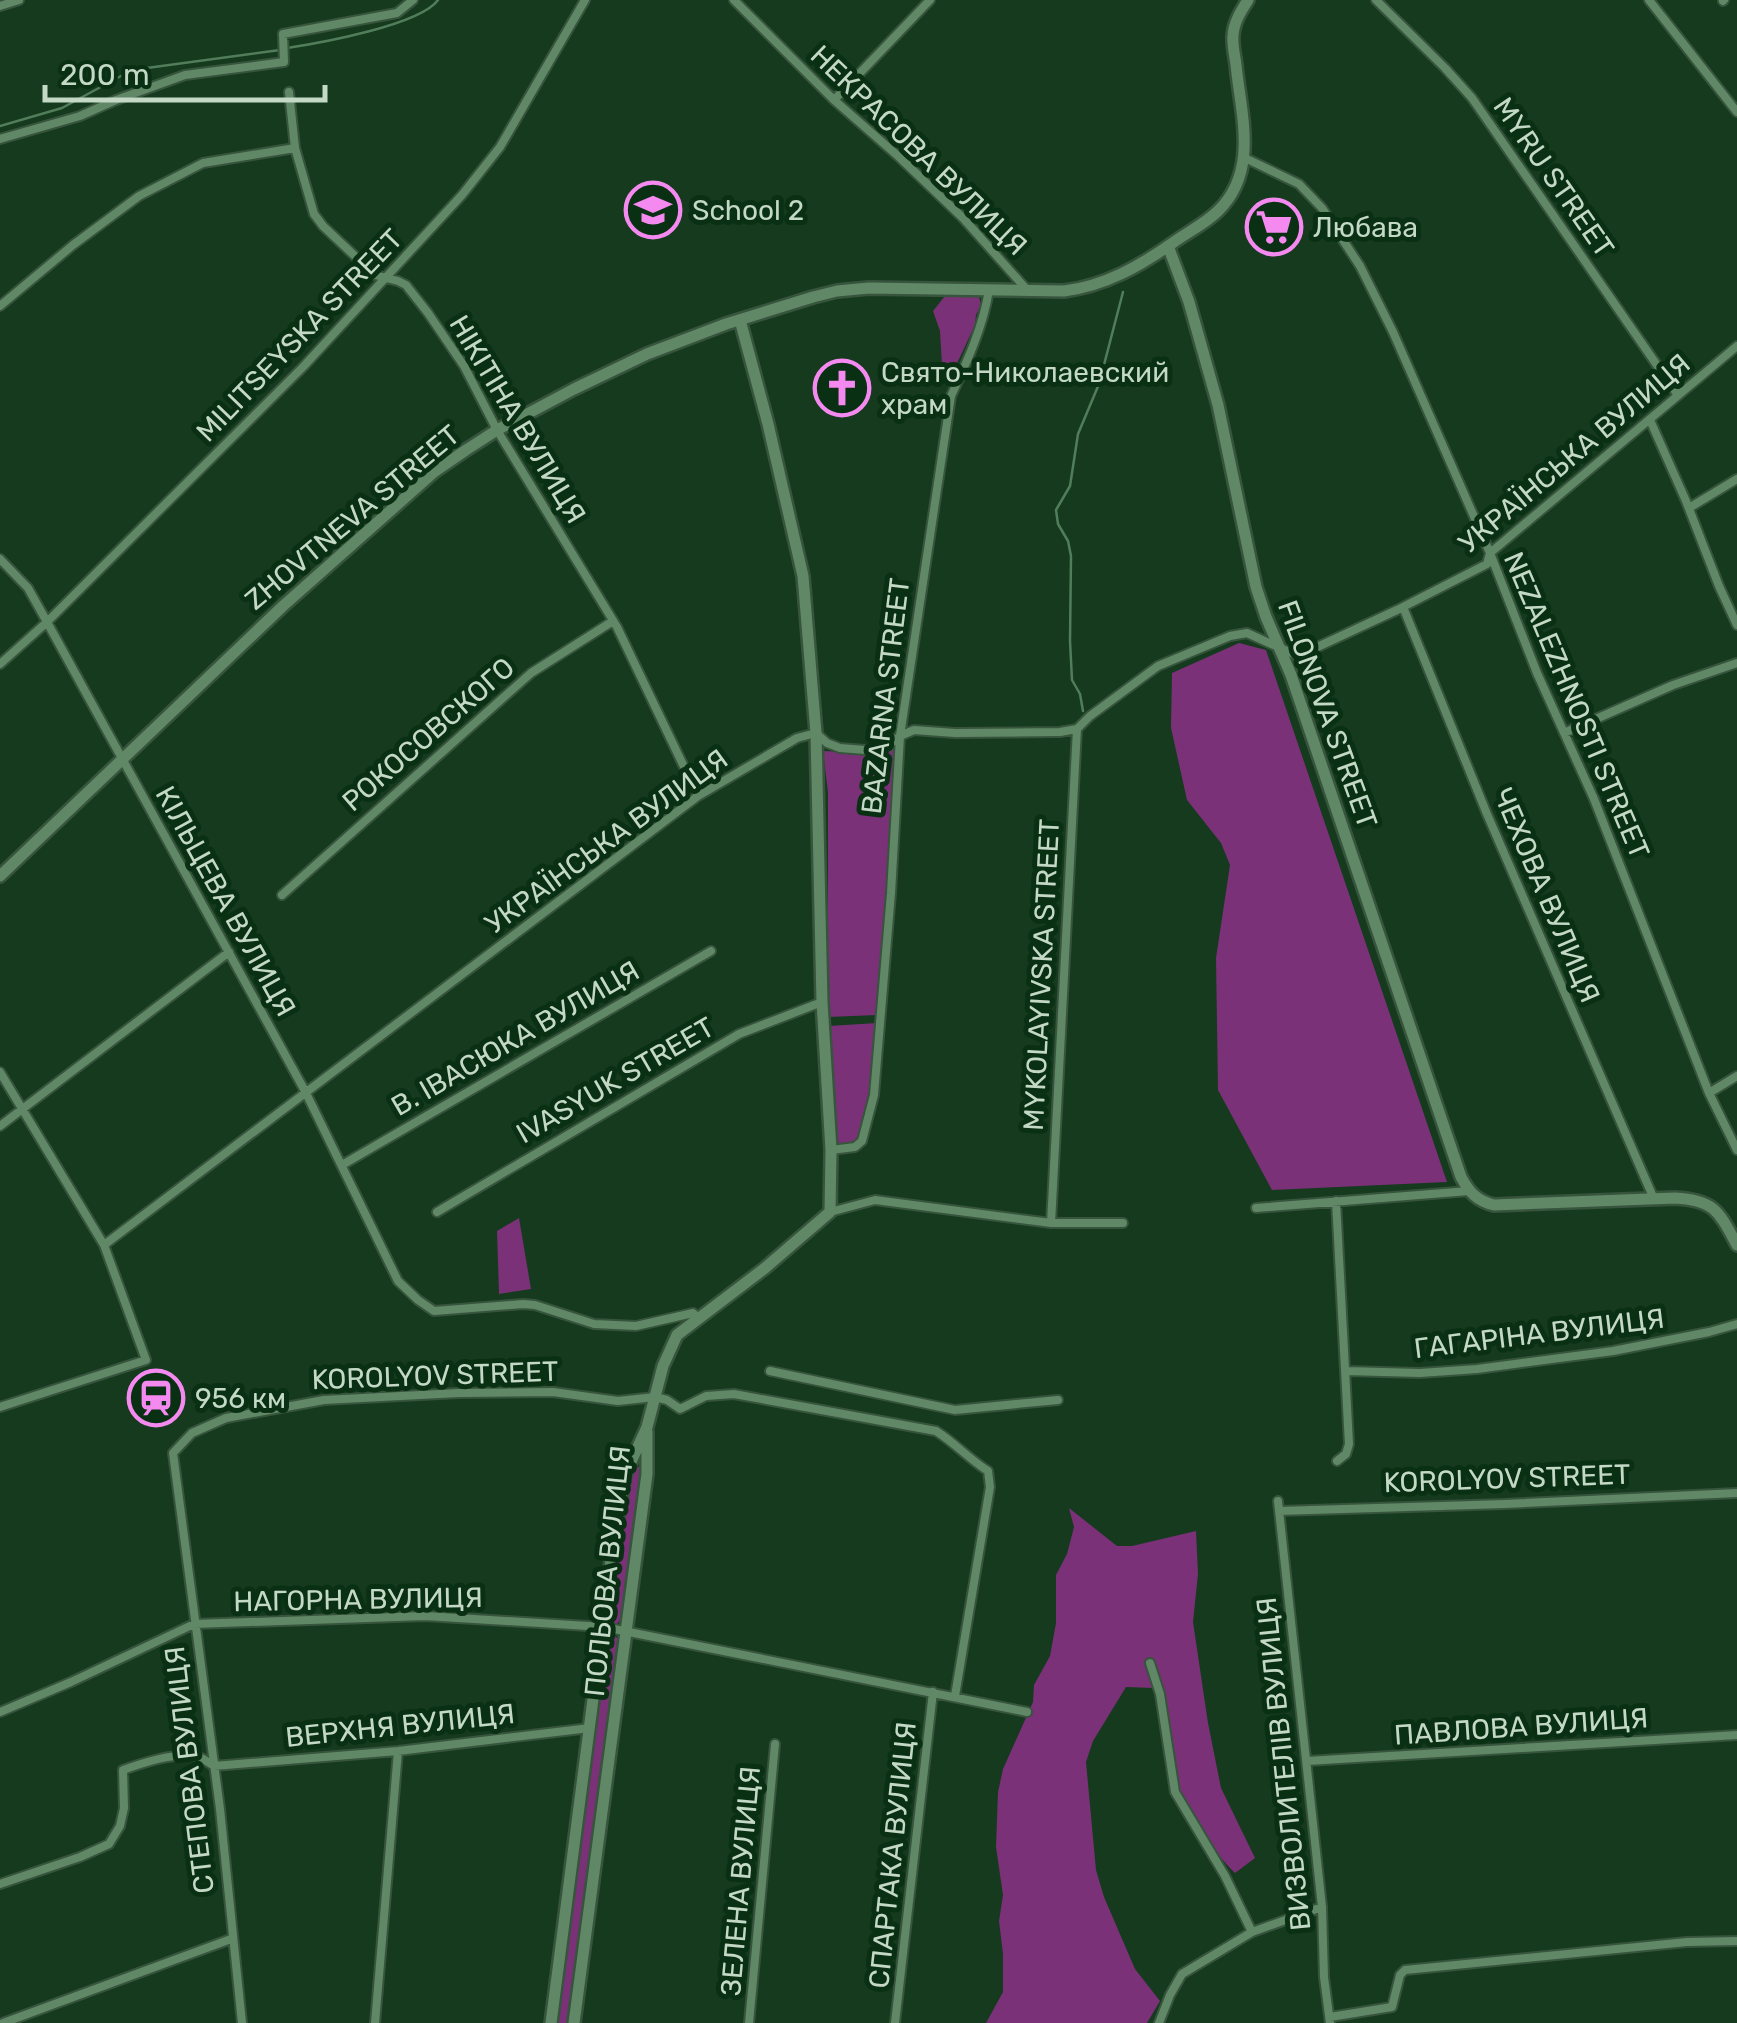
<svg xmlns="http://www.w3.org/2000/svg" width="1737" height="2023" font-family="Rubik,sans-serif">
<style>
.green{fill:#7a3178}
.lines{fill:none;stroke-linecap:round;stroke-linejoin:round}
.stream{stroke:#517d5b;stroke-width:2.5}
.street-casing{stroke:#37543c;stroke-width:12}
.secondary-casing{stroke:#37543c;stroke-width:16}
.street{stroke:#608766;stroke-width:8}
.secondary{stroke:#608766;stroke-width:11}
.labels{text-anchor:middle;stroke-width:10;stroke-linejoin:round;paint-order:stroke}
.street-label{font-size:28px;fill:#c4d8c6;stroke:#0a3014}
.poi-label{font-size:28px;fill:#c4d8c6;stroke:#0a3014;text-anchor:start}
</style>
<rect width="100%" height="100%" fill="#153a1e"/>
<path class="green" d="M 970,295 L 979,297 L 981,305 L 976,315 L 975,325 L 953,372 L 947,375 L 942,365 L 940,331 L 933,311 L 945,296 Z
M 1239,643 L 1266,650 L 1447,1182 L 1272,1190 L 1218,1090 L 1216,958 L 1230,865 L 1221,843 L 1187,800 L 1171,728 L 1172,673 Z
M 895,747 L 892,822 L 877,1015 L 828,1017 L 828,793 L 823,751 L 871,753 Z
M 877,1023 C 876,1062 870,1101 859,1139 L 851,1144 L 836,1144 L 829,1026 Z
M 519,1218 L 531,1289 L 499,1294 L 497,1231 Z
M 640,1466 L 640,1495 L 622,1618 L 617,1624 L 612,1622 L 609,1616 L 629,1478 L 634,1469 Z
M 1069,1508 L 1117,1546 L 1132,1546 L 1196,1531 L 1198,1574 L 1193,1622 L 1208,1723 L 1221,1788 L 1255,1858 L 1235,1873 C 1214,1853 1190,1817 1178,1790 L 1162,1686 L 1154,1688 L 1126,1687 L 1093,1741 L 1086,1762 L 1096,1870 L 1104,1897 L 1135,1969 L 1160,2001 L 1147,2023 L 986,2023 L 1003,1992 L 1003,1954 L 999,1921 L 1003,1895 L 996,1847 L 998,1792 L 1003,1769 L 1033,1702 L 1034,1685 L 1050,1656 L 1056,1623 L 1056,1575 L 1067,1554 L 1074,1527 Z
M 613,1635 L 619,1639 L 621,1644 L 568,2023 L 555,2023 L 606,1642 Z"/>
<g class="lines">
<path class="stream" d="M 287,48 C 320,43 420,25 438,0
M 0,126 L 62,108 L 132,70 L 280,50
M 1083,711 L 1080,694 L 1072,680 L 1070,641 L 1071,556 L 1068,541 L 1058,524 L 1056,510 L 1070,486 L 1078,434 L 1099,384 L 1123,292"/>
<g class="street-casing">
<path id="street" d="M 734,0 L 834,100 L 898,156 L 963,218 L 1028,291
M 1376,0 L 1445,68 L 1472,98 L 1677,394
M 1649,0 L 1737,112
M 1723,1 L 1724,0
M 0,6 L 19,0
M 289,92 L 295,148 L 314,214 L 323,226 L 375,275 L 398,281 L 406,285 L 428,313 L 464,366 L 497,430 L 617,627 L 698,796
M 834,100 L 930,0
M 0,139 L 80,116 L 116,100 L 185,75 L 284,62 L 283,34 L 397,13 L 413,0
M 1245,158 L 1299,184 L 1322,208 L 1360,266 L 1393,332 L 1490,553 L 1537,673 L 1594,799 L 1709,1093 L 1737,1150
M 0,306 L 73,245 L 139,196 L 203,163 L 295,148
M 1650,420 L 1686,501 L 1719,586 L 1737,625
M 1689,508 L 1737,479
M 0,559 L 28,588 L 47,622 L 305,1091 L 398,1281 L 418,1300 L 434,1311 L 523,1304 L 535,1305 L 594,1324 L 636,1326 L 693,1313 L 699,1318
M 1403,607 L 1487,814 L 1654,1199
M 0,664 L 47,622 L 303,367 L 462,195 L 500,147 L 585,0
M 1564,733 L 1673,685 L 1737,663
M 282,895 L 531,673 L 613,621
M 0,1072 L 104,1245 L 146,1360 L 0,1407
M 1709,1093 L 1737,1076
M 0,1126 L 229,952
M 831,1150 L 855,1147 L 862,1141 L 874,1095 L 891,893 L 900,736 L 951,396 C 967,362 983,327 989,290
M 342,1165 L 711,951
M 1336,1201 L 1349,1444 L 1346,1454 L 1337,1461
M 1256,1208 L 1469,1191
M 437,1212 L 739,1034 L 822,1002
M 830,1212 L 875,1200 L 1051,1223 L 1123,1223
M 1051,1223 L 1077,729
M 104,1245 L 698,796 L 797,738 L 816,733 L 827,743 L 840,748 L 865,750 L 884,749 L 900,736 L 914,730 L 955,733 L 1060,732 L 1077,729 L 1090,716 L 1158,666 L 1230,636 L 1247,633 L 1298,656 L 1397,610 L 1487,564 L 1490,553 L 1737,346
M 770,1371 L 955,1410 L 1058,1400
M 1346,1371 L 1420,1373 L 1477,1369 L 1613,1351 L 1709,1332 L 1737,1324
M 1278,1501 L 1322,1907 L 1324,1977 L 1330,2023
M 1279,1511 L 1505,1504 L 1737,1493
M 1150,1663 L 1160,1694 L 1175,1792 L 1225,1876 L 1252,1932
M 0,1712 L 71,1682 L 194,1624 L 425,1616 L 604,1627 L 1027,1712
M 1307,1761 L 1737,1735
M 0,1884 L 80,1857 L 109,1844 L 120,1826 L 124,1808 L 123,1770 C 142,1763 178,1751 199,1757 C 204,1759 209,1763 214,1766 L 398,1751 L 590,1728
M 1330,2017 L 1392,2007 L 1400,1975 L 1405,1970 L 1687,1942 L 1737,1941
M 3,2023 L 231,1939
M 242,2023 L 220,1809 L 173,1453 L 192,1433 L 226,1418 L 324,1400 L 459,1393 L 553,1392 L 618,1401 L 655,1397 L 667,1400 L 680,1409 L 706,1396 L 734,1394 L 936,1431 C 955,1443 969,1459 988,1471 L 990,1487 L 955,1696
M 375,2023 L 398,1751
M 749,2023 L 775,1744
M 895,2023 L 933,1692
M 1159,2023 L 1170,1995 L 1182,1974 L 1252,1932 L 1322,1907"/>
</g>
<g class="secondary-casing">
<path id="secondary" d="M 1168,246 L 1189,302 L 1218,405 L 1256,587 L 1266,617 L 1291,675 L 1461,1177 C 1469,1192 1477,1201 1494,1205 L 1675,1198 C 1715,1200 1719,1212 1737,1245
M 0,876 L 283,606 L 434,472 L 466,450 L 497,430 L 574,389 L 647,354 L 726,324 L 813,297 L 837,291 L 869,288 L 1064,291 C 1105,286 1140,266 1174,242 C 1188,232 1206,223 1218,211 C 1259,171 1241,115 1236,65 C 1235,56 1232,45 1233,35 C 1234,22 1241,11 1248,0
M 551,2023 L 613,1545 L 625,1475 L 647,1427 L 663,1366 L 677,1335 L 765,1268 L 830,1212 L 831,1150 L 822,1002 L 816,733 L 803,576 L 768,424 L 740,320
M 574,2023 L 647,1474 L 647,1432"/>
</g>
<use href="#street" class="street"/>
<use href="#secondary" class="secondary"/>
</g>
<defs>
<g id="school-ring" transform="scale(2.875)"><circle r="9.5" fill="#0a3014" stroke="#f489f0" stroke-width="1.5"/><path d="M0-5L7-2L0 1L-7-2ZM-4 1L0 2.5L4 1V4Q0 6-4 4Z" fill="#f489f0"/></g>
<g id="supermarket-ring" transform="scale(2.875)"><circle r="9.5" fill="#0a3014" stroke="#f489f0" stroke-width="1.5"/><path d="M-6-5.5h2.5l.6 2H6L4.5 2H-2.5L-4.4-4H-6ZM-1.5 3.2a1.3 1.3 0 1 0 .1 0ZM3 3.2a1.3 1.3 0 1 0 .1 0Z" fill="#f489f0"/></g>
<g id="church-ring" transform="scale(2.875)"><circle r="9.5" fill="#0a3014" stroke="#f489f0" stroke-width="1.5"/><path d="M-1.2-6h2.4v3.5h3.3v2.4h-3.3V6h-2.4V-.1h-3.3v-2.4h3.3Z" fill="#f489f0"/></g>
<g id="station-ring" transform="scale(2.875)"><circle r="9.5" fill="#0a3014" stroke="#f489f0" stroke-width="1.5"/><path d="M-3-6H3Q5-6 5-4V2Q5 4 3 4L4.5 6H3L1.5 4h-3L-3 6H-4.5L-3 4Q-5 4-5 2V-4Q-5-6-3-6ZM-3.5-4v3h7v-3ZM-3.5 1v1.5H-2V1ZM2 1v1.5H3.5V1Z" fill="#f489f0"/></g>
</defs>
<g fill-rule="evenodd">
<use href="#school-ring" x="653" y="210"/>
<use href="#supermarket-ring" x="1274" y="227"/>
<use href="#church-ring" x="842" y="388"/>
<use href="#station-ring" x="156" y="1398"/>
</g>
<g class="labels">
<g class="street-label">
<text transform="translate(919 150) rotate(44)" y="10">НЕКРАСОВА ВУЛИЦЯ</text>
<text transform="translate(1554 177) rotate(55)" y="10">MYRU STREET</text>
<text transform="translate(299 335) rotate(-46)" y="10">MILITSEYSKA STREET</text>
<text transform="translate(518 419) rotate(59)" y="10">НІКІТІНА ВУЛИЦЯ</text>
<text transform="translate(1574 453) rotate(-40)" y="10">УКРАЇНСЬКА ВУЛИЦЯ</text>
<text transform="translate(352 517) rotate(-40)" y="10">ZHOVTNEVA STREET</text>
<text transform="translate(885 696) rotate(-83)" y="10">BAZARNA STREET</text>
<text transform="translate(1577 705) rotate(67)" y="10">NEZALEZHNOSTI STREET</text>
<text transform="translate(1328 714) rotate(70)" y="10">FILONOVA STREET</text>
<text transform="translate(428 734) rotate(-41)" y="10">РОКОСОВСКОГО</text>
<text transform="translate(606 841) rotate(-36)" y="10">УКРАЇНСЬКА ВУЛИЦЯ</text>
<text transform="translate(1547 895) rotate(67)" y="10">ЧЕХОВА ВУЛИЦЯ</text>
<text transform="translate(226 901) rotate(61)" y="10">КІЛЬЦЕВА ВУЛИЦЯ</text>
<text transform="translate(1041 975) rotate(-87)" y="10">MYKOLAYIVSKA STREET</text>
<text transform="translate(515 1038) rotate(-30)" y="10">В. ІВАСЮКА ВУЛИЦЯ</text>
<text transform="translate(615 1080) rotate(-30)" y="10">IVASYUK STREET</text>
<text transform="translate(1539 1333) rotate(-7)" y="10">ГАГАРІНА ВУЛИЦЯ</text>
<text transform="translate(435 1375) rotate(-2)" y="10">KOROLYOV STREET</text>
<text transform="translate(1507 1478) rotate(-2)" y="10">KOROLYOV STREET</text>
<text transform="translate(607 1571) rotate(-84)" y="10">ПОЛЬОВА ВУЛИЦЯ</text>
<text transform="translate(358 1599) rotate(-1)" y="10">НАГОРНА ВУЛИЦЯ</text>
<text transform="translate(400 1725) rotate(-6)" y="10">ВЕРХНЯ ВУЛИЦЯ</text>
<text transform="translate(1521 1726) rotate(-4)" y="10">ПАВЛОВА ВУЛИЦЯ</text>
<text transform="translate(1283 1764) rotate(-96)" y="10">ВИЗВОЛИТЕЛІВ ВУЛИЦЯ</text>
<text transform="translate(189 1770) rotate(-97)" y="10">СТЕПОВА ВУЛИЦЯ</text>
<text transform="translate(892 1855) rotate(-84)" y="10">СПАРТАКА ВУЛИЦЯ</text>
<text transform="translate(740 1881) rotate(-85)" y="10">ЗЕЛЕНА ВУЛИЦЯ</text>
</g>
<g class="poi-label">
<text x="692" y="220">School 2</text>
<text x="1313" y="237">Любава</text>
<text x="881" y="382">Свято-Николаевский<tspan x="881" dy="32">храм</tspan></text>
<text x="195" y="1408">956 км</text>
</g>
</g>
<path d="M45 85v15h280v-15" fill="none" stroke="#c4d8c6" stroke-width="5"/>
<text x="60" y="85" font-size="30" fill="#c4d8c6" stroke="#0a3014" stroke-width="8" paint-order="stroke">200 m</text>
</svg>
